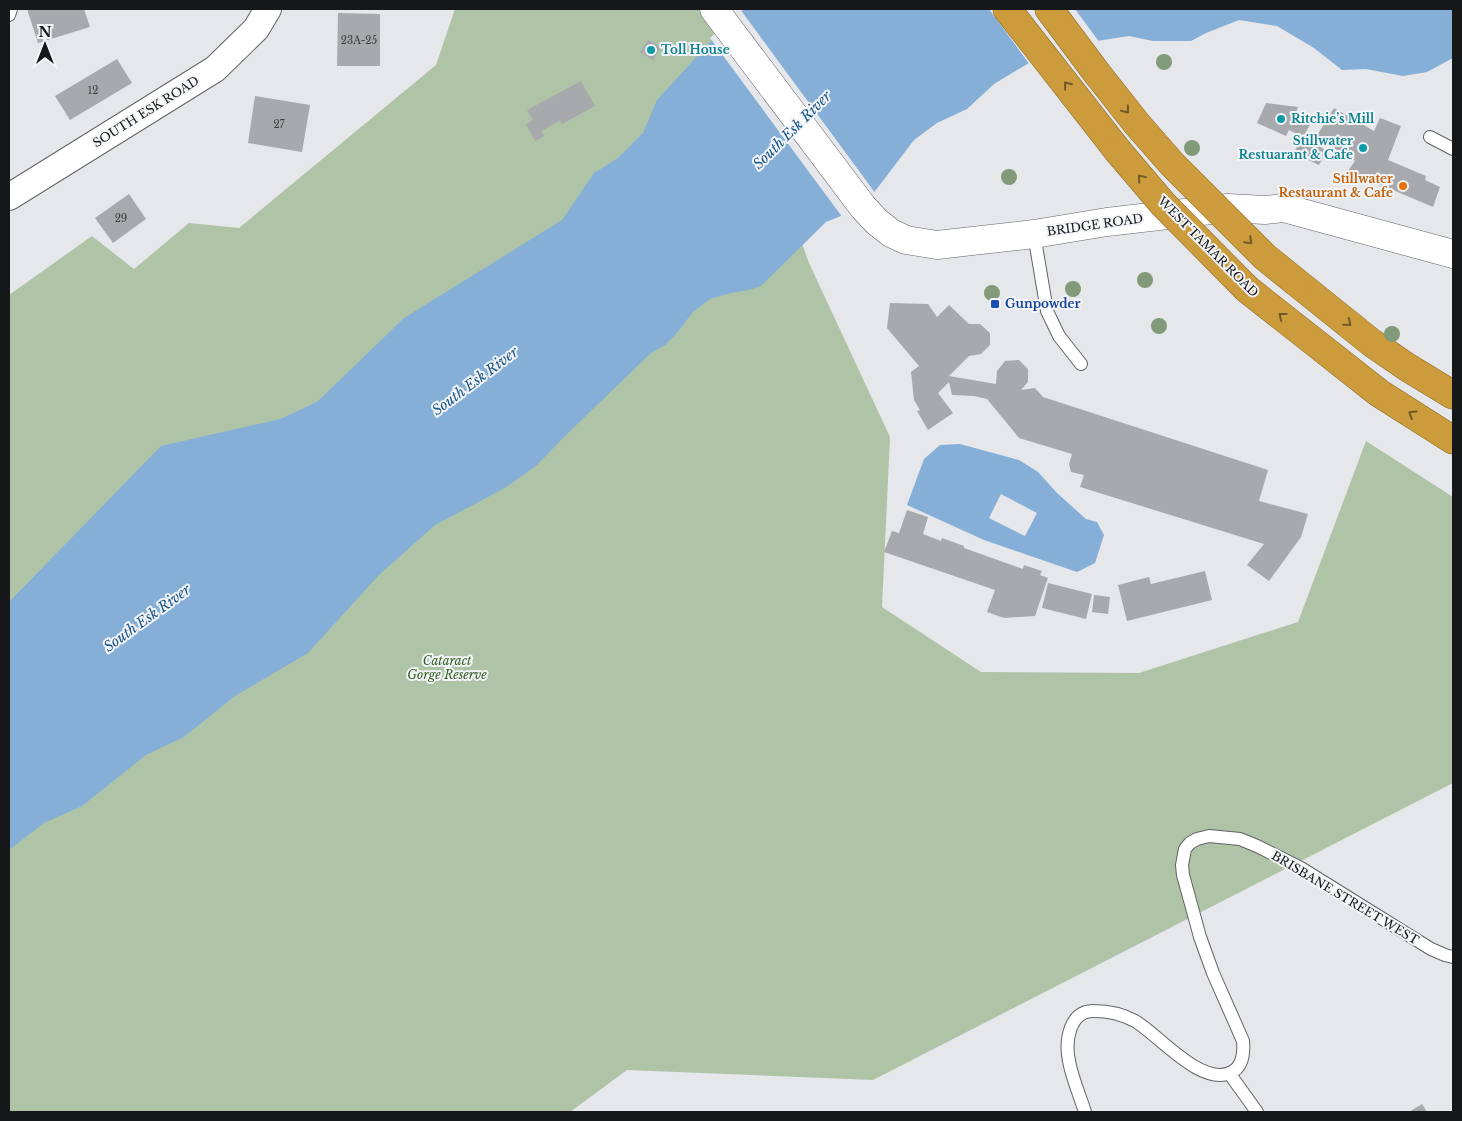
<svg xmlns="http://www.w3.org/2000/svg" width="1462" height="1121" font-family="'Libre Baskerville',serif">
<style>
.green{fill:#afc4a7}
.water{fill:#86afd8;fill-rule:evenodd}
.pier{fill:#e5e7ea}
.building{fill:#a7a9ac}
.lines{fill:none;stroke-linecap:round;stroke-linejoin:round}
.lane-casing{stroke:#616366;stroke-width:14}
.street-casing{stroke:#616366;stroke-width:28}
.secondary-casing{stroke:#616366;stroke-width:29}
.highway-casing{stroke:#8c6d2f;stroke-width:29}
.lane{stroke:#fff;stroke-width:12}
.street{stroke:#fff;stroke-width:26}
.secondary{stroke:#fff;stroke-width:28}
.highway{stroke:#cc9b3b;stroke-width:28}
.highway-bridge-casing{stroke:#8c6d2f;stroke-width:29;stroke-linecap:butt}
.highway-bridge{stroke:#cc9b3b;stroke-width:28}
.tree{fill:#819a79}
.oneway{stroke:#71592a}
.culture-dot{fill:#0f9aa8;stroke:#f2f4f8;stroke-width:2}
.food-dot{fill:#e8710a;stroke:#f2f4f8;stroke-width:2}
.transit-dot{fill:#1a4fb4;stroke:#f2f4f8;stroke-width:2}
.labels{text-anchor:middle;stroke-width:4;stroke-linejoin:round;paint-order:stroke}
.number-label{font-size:10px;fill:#3a3c3d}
.culture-label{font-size:12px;font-weight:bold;fill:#0d838f;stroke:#f2f4f8;text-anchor:start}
.street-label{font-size:12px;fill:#161718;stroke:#f2f4f8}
.food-label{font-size:12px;font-weight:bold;fill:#c56008;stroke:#f2f4f8;text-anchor:end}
.transit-label{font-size:12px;font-weight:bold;fill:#164399;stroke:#f2f4f8;text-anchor:start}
.park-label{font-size:12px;font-style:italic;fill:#305b1d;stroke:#f2f4f8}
.water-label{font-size:14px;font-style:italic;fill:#185588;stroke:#f2f4f8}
</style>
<rect width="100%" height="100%" fill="#e5e7ea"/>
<path class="green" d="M 455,9 L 718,9 L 809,263 L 890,437 L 882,607 L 981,672 L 1139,673 L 1298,622 L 1366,441 L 1453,497 L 1453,783 L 873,1080 L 627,1070 L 570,1112 L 9,1112 L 9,295 L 92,236 L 134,269 L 189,223 L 239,228 L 436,65 Z"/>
<path class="water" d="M 744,9 L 1453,9 L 1453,58 L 1427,72 L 1403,76 L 1366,69 L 1342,70 L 1314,48 L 1277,26 L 1239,20 L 1206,33 L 1191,41 L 1153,41 L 1129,36 L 1065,46 L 1029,63 L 994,84 L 967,109 L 937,123 L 914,140 L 863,207 L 826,222 L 761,286 L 749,290 L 731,293 L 710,299 L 693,312 L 676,334 L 665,345 L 651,353 L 564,437 L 537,465 L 505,488 L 435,525 L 379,575 L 308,653 L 235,696 L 184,737 L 146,755 L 82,806 L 44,823 L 9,850 L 9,602 L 161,446 L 280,419 L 317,402 L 404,318 L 562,220 L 594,173 L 618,158 L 643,133 L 657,100 L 711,41 Z
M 960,444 L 1019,460 L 1038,472 L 1057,493 L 1086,519 L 1097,522 L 1104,535 L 1095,563 L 1077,572 L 984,540 L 907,505 L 924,459 L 940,445 ZM 1001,494 L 1037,513 L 1025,536 L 989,518 Z"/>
<path class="pier" d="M 740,9 L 876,194 L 870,202 L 854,213 L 843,218 L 710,38 Z
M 989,9 L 1075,9 L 1100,43 L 1066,48 L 1030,65 Z"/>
<path class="building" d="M 27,9 L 84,9 L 90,27 L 38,43 Z
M 338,13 L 380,14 L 380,66 L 337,66 Z
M 648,40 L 661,47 L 653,60 L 640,52 Z
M 117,59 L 132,83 L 70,120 L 55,96 Z
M 581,81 L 595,106 L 562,124 L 560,121 L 541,131 L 544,136 L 535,141 L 526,124 L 533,120 L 527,110 Z
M 255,96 L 310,105 L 302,152 L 248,143 Z
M 1266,103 L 1298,107 L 1295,115 L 1311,123 L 1303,137 L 1289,130 L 1286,136 L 1257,123 Z
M 1334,108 L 1374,131 L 1380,118 L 1401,126 L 1388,160 L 1426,176 L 1425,180 L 1440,187 L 1433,207 L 1348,171 L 1355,161 L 1316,137 Z
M 1304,137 L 1327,151 L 1319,165 L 1293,153 Z
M 129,194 L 146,219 L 113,243 L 95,218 Z
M 890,303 L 928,304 L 937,317 L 949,305 L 969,324 L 980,324 L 990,333 L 990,345 L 981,354 L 969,356 L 949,376 L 996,384 L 997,371 L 1005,361 L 1019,360 L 1028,369 L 1028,382 L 1021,390 L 1035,388 L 1043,397 L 1268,470 L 1259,501 L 1308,514 L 1301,537 L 1269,581 L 1247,565 L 1264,544 L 1080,487 L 1084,475 L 1071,472 L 1069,464 L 1072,454 L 1019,438 L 987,399 L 974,396 L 952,395 L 949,382 L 938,393 L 953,413 L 928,430 L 917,411 L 920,410 L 914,400 L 911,372 L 919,366 L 887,328 Z
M 907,510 L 928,517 L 923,534 L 941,541 L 942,538 L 964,546 L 964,548 L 1023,569 L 1024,565 L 1042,571 L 1040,575 L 1048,578 L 1035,616 L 1004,618 L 987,612 L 995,590 L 884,552 L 892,531 L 899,533 Z
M 1205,571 L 1212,600 L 1127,621 L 1118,585 L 1149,577 L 1151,584 Z
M 1048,583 L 1092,594 L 1086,619 L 1042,608 Z
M 1094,595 L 1110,597 L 1108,614 L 1092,612 Z
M 1422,1104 L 1427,1112 L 1409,1112 Z"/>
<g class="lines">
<g class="lane-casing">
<path id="lane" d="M 9,15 L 11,9
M 1430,137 L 1453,149
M 1034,234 L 1047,311 L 1059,336 L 1081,364
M 1229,1073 L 1257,1112
M 1085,1112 C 1080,1096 1072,1078 1069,1061 C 1065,1042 1069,1010 1094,1011 C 1108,1011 1122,1014 1135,1021 C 1159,1035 1202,1088 1232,1072 C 1243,1066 1244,1052 1243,1041 L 1213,973 L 1200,937 L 1183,875 L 1182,865 L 1185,849 L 1190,843 L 1197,839 L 1209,836 L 1240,839 L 1257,846 L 1301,868 L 1431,949 L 1445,955 L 1453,957"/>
</g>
<g class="street-casing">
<path id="street" d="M 9,197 L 215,69 L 256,29 L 268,9"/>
</g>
<g class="secondary-casing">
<path id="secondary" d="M 714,9 L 863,207 L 877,222 L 891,233 L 906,240 L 937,245 L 1034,234 L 1107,222 L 1228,208 L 1265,210 L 1284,208 L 1453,254"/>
</g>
<g class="highway-casing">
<path id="highway" d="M 1007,9 L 1118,151
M 1049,9 L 1096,72
M 1296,282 L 1372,343 L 1407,367 L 1453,395
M 1247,289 L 1379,393 L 1453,440"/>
</g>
<use href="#lane" class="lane"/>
<use href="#street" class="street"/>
<use href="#secondary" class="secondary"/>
<use href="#highway" class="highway"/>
<g class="highway-bridge-casing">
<path id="highway-bridge" d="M 1096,72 L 1137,124 L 1172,164 L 1265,257 L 1296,282
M 1118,151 L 1163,204 L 1247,289"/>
</g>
<use href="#highway-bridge" class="highway-bridge"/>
</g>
<g class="tree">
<circle cx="1164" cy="62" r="8"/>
<circle cx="1192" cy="148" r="8"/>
<circle cx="1009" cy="177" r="8"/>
<circle cx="1145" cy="280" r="8"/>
<circle cx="1073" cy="289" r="8"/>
<circle cx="992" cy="293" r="8"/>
<circle cx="1159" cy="326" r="8"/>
<circle cx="1392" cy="334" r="8"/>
</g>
<defs><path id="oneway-chevron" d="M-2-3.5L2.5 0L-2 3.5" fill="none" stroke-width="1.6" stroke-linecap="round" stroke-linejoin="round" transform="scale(1.25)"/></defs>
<g class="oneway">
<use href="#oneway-chevron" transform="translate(1067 85) rotate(-128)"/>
<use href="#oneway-chevron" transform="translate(1126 110) rotate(52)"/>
<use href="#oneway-chevron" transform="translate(1141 178) rotate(-130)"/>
<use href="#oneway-chevron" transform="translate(1249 241) rotate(45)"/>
<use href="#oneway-chevron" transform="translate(1282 316) rotate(-142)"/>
<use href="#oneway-chevron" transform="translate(1348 323) rotate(39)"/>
<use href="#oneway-chevron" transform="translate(1412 414) rotate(-148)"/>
</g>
<g class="culture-dot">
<circle cx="651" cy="50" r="5"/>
<circle cx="1281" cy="119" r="5"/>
<circle cx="1363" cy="148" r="5"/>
</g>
<circle class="food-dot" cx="1403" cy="186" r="5"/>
<rect class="transit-dot" x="990" y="299" width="10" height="10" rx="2.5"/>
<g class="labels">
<g class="number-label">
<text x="359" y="44">23A-25</text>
<text x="93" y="94">12</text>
<text x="279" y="128">27</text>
<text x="121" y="222">29</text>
</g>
<g class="culture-label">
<text x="661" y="54">Toll House</text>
<text x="1291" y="123">Ritchie’s Mill</text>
<text x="1353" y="145" text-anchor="end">Stillwater<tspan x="1353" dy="14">Restuarant &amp; Cafe</tspan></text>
</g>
<g class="street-label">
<text transform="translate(146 112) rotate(-32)" y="4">SOUTH ESK ROAD</text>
<text transform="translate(1095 225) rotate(-8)" y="4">BRIDGE ROAD</text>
<text transform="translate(1208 247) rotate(45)" y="4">WEST TAMAR ROAD</text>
<text transform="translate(1345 898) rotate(31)" y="4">BRISBANE STREET WEST</text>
</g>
<g class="food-label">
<text x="1393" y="183">Stillwater<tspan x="1393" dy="14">Restaurant &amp; Cafe</tspan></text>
</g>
<g class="transit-label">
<text x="1005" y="308">Gunpowder</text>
</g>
<g class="park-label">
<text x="447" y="665">Cataract<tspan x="447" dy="14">Gorge Reserve</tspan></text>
</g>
<g class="water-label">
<text transform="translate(792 130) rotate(-45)" y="5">South Esk River</text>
<text transform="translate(475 381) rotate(-37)" y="5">South Esk River</text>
<text transform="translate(147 618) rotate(-36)" y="5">South Esk River</text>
</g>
</g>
<rect width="1462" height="1121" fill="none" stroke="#161718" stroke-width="20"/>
<g transform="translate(45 45)" stroke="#f2f4f8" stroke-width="4" paint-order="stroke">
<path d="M0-4L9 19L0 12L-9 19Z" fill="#161718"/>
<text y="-8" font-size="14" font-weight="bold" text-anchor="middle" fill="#161718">N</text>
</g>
</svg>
